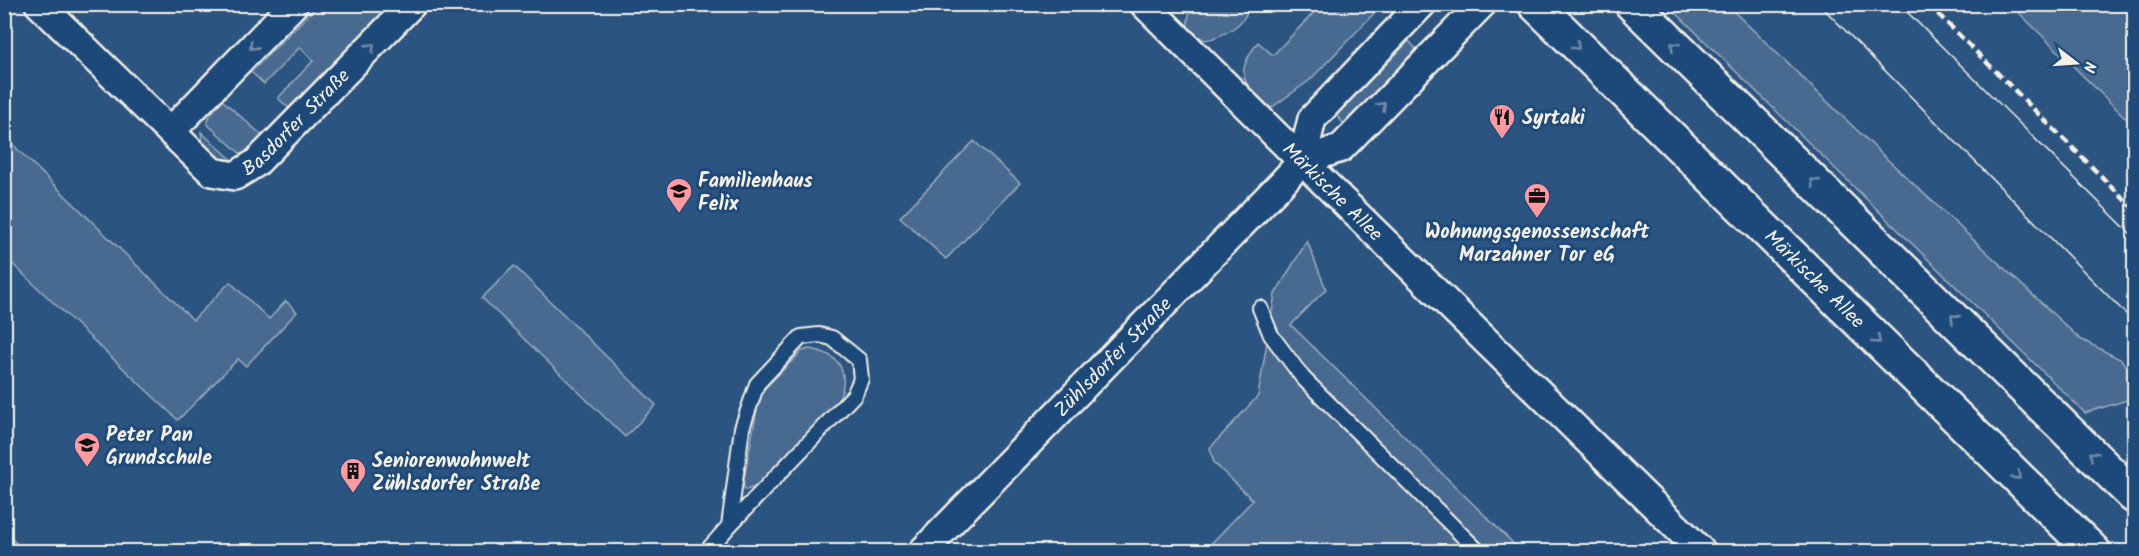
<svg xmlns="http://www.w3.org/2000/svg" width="2139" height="556" font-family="Kalam,sans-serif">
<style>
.green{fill:#496b90;stroke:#9eaebc;stroke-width:1.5}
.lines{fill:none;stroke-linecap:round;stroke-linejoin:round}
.service-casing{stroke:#f4f1e8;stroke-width:18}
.minor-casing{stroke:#f4f1e8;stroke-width:32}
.primary-casing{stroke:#f4f1e8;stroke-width:38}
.service{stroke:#1f4a7a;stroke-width:14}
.minor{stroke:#1f4a7a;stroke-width:27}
.primary{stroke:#1f4a7a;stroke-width:33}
.tram{stroke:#f4f1e8;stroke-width:1.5}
.rail{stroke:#f4f1e8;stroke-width:4.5;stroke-dasharray:9 4.5;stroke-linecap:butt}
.oneway{stroke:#748da6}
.labels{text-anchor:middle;stroke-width:6;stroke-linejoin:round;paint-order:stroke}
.poi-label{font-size:20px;font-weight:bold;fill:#f4f1e8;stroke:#1f4a7a;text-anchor:start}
.street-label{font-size:20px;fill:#f4f1e8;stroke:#1f4a7a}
</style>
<rect width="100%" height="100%" fill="#2c5481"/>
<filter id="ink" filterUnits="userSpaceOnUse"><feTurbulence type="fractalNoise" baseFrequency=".0167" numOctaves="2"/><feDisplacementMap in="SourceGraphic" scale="12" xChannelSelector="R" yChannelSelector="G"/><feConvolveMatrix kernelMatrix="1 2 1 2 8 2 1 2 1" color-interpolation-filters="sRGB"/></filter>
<g filter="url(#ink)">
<path class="green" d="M 1322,4 L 1382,5 L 1310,80 L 1271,108 C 1243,83 1233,76 1258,42 L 1273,55 Z
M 318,5 L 396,5 L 292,111 L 278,98 L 313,61 L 300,47 L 264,84 L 251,72 Z
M 1190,5 L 1249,5 C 1247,24 1223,37 1205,40 L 1187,30 Z
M 1668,5 L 1727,5 L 1889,161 L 2080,339 L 2120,359 L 2134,374 L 2134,398 L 2085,413 Z
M 2011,5 L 2134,5 L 2134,126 Z
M 1409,41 L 1417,50 L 1344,124 L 1336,115 Z
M 222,100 L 265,138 L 255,150 L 242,155 L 207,124 L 210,115 Z
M 201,132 L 238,165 L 223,164 L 203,147 Z
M 5,137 L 193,320 L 230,282 L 269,319 L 286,301 L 297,312 L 246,366 L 238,359 L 178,420 L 5,257 Z
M 974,141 L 1020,183 L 946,259 L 900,217 Z
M 1307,241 L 1326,289 L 1291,325 L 1521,551 L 1203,552 L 1253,500 L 1214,463 L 1210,448 L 1258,396 L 1275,294 Z
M 514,266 L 656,405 L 625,437 L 482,298 Z
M 809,349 C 844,354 850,376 837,405 L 756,487 L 745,490 L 743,484 L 759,398 L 765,388 L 802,351 Z
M 4,531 L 23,550 L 22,551 L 5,551 Z"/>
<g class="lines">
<g class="service-casing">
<path id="service" d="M 1260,308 L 1271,335 L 1303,378 L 1479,552
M 819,335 L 832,338 L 859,360 L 861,379 L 854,395 L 729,526 L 742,428 L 757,384 L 801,337 Z
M 706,552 L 729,526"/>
</g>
<g class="minor-casing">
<g id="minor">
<path id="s1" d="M 39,4 L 212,172 L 235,176 L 256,163 L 412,4"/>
<path id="s2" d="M 1144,4 L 1302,161 L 1702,552"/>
<path d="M 171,131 L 294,4"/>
<path d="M 1302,161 L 1341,148 L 1482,4"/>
<path id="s3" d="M 922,552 L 1280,185 L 1302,161 L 1312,119 L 1422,4"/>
</g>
</g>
<g class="primary-casing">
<g id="primary">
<path id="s4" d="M 1535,4 L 2094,552"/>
<path d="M 1632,4 L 2134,496"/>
</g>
</g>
<use href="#service" class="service"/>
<use href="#minor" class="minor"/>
<use href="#primary" class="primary"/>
<path class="tram" d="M 1819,4 L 2134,322
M 1899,4 L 2134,237"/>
<path class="rail" d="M 1928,4 L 2134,209"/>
</g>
<defs><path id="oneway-chevron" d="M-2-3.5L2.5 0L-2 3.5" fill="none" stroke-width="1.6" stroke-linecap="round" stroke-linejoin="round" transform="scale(1.5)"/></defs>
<g class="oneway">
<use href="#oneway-chevron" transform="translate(253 46) rotate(134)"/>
<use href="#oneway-chevron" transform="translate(1576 46) rotate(45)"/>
<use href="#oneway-chevron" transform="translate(1674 46) rotate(-136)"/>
<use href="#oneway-chevron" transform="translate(371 47) rotate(-46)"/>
<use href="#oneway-chevron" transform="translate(1382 106) rotate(-46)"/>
<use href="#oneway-chevron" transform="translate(1814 182) rotate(-136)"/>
<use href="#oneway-chevron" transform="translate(1954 318) rotate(-136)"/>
<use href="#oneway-chevron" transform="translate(1877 340) rotate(44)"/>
<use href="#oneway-chevron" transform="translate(2093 455) rotate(-135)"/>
<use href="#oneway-chevron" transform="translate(2017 476) rotate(44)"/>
</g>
</g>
<defs>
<g id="restaurant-pin" transform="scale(1.35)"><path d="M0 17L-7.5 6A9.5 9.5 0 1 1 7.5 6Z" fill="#ff9aa2" stroke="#1f4a7a"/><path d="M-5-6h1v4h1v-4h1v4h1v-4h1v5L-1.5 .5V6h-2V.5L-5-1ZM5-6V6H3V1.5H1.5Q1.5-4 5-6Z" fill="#111"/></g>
<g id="school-pin" transform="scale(1.35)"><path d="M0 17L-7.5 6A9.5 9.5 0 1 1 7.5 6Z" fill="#ff9aa2" stroke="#1f4a7a"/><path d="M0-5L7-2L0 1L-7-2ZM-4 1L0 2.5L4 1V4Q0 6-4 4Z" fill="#111"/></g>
<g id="office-pin" transform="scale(1.35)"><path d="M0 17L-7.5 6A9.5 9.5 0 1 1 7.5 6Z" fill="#ff9aa2" stroke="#1f4a7a"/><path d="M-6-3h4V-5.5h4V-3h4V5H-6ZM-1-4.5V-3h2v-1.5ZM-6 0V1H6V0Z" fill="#111"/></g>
<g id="building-pin" transform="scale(1.35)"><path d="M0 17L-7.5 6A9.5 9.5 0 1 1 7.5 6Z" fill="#ff9aa2" stroke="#1f4a7a"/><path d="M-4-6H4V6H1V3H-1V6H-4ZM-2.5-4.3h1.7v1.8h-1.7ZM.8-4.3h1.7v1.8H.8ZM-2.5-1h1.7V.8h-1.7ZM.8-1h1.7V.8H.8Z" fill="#111"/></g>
</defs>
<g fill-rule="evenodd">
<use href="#restaurant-pin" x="1502" y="117"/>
<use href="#school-pin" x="679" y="191"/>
<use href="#office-pin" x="1537" y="196"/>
<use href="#school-pin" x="87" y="445"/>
<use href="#building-pin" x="353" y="471"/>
</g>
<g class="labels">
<g class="poi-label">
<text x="1522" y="124">Syrtaki</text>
<text x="698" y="187">Familienhaus<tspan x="698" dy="23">Felix</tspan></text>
<text x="1537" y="238" text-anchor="middle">Wohnungsgenossenschaft<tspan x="1537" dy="23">Marzahner Tor eG</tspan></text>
<text x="106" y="441">Peter Pan<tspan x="106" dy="23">Grundschule</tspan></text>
<text x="372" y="467">Seniorenwohnwelt<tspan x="372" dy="23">Zühlsdorfer Straße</tspan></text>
</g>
<g class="street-label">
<text dy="7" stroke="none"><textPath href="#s1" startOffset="346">Basdorfer Straße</textPath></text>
<text dy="7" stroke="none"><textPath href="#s2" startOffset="266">Märkische Allee</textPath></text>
<text dy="7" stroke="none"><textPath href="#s4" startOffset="392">Märkische Allee</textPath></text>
<text dy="7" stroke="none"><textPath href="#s3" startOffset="273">Zühlsdorfer Straße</textPath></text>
</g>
</g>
<rect width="2139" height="556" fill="none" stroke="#1f4a7a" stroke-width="24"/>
<rect x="12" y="12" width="2115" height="532" fill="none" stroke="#f4f1e8" stroke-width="2" filter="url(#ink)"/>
<g transform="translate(2076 63) rotate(107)" stroke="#1f4a7a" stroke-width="4.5" paint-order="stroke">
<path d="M0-4.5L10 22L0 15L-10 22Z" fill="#f4f1e8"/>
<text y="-9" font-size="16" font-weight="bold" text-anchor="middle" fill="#f4f1e8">N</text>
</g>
</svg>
